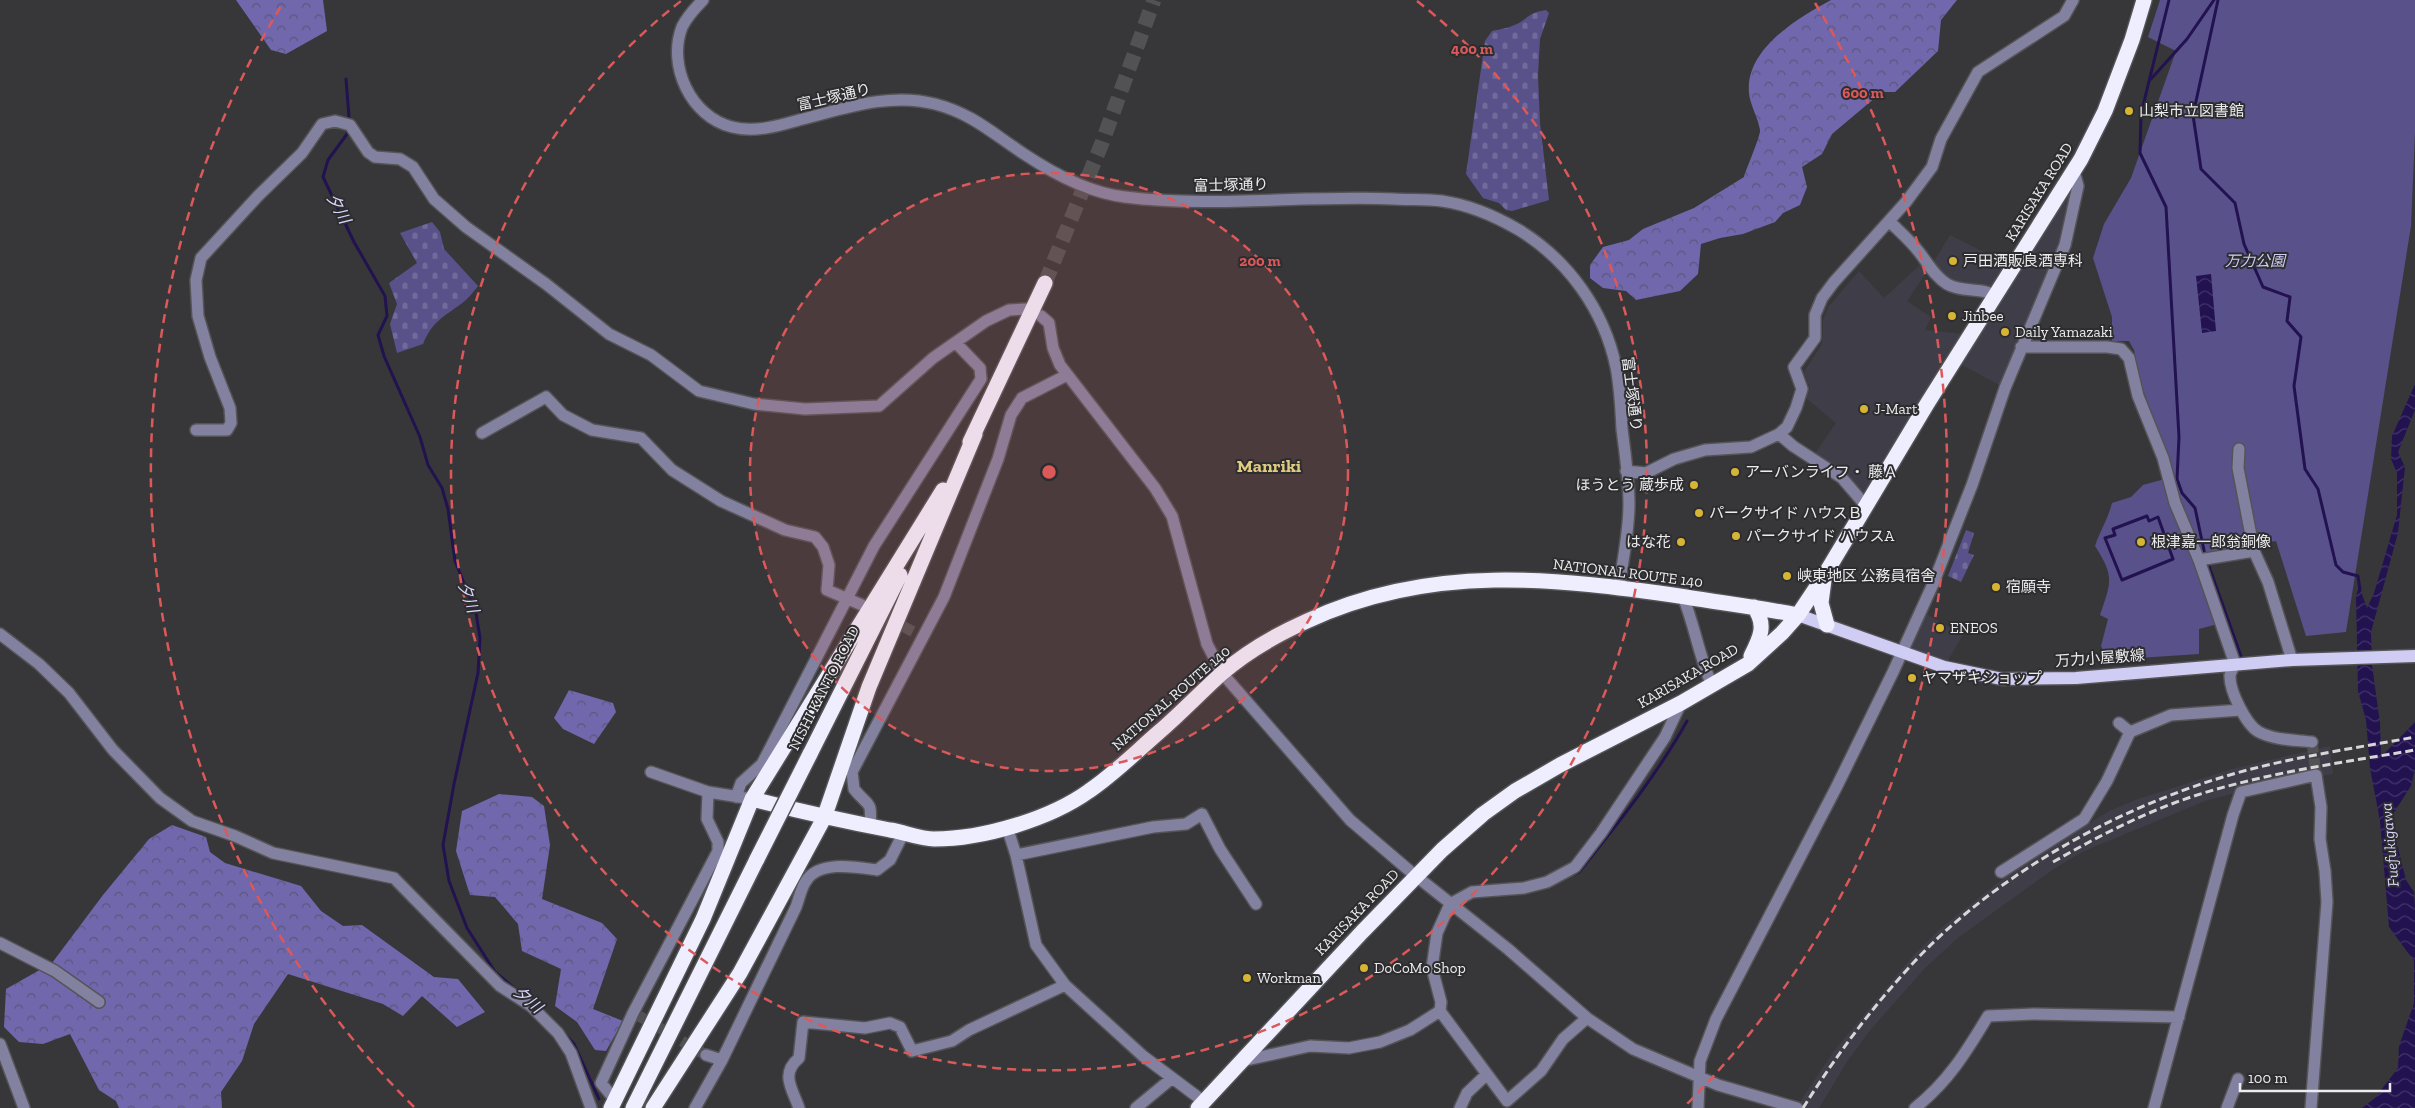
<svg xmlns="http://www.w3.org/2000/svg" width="2415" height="1108" font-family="'Zilla Slab','Noto Sans JP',serif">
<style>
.built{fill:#3f3e48}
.forest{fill:url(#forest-crowns)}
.cemetery{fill:url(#cemetery-stones)}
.park{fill:#59518a}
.water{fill:url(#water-waves)}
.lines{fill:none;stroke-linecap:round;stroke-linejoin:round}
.stream{stroke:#231250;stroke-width:3}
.minor-tunnel{stroke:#525255;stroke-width:11;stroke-dasharray:11 5.5;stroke-linecap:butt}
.highway-tunnel{stroke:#525255;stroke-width:15;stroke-dasharray:15 8;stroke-linecap:butt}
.minor-casing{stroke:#545457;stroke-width:14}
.major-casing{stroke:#545457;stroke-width:15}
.highway-casing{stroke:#545457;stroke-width:18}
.minor{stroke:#8381a0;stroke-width:11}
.major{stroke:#d0cdf4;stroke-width:12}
.highway{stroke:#efeefe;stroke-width:15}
.rail{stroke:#d7d7d9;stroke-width:3;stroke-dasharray:8 4;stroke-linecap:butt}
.highway-bridge-casing{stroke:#545457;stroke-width:18;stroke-linecap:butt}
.highway-bridge{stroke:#efeefe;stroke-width:15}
.ring{fill:none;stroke:#dc595a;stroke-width:2.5;stroke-dasharray:9 6}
.poi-dot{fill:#d6b534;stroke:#2d2d30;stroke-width:2}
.labels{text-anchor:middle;stroke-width:4;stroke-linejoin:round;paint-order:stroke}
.street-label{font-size:15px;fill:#ececee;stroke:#2d2d30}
.poi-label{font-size:15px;fill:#ececee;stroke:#2d2d30;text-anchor:start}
.park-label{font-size:15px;font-style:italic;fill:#d1cef5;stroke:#2d2d30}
.water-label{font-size:16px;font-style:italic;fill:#d9d6fe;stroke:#2d2d30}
.quarter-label{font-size:18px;font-weight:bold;fill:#e1cb7e;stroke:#2d2d30}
.centre{fill:#dc595a;stroke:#2d2d30;stroke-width:2.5}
.ring-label{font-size:15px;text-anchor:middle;font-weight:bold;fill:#dc595a;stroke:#2d2d30;stroke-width:4;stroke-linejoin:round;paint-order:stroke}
</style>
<defs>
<pattern id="forest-crowns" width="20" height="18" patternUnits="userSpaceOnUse" patternTransform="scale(1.25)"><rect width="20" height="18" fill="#7067ac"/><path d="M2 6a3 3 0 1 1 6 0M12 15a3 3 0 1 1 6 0" fill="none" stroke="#5c577a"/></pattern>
<pattern id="cemetery-stones" width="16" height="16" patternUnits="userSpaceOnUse" patternTransform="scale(1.25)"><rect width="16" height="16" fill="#59518a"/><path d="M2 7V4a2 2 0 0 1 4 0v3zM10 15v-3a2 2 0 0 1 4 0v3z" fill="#716a9b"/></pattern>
<pattern id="water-waves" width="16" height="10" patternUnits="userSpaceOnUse" patternTransform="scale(1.25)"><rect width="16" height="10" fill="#231250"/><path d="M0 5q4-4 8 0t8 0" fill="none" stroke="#43356a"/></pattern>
</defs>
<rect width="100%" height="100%" fill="#37373a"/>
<path class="built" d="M 2074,171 L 2065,245 L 2005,388 L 1955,361 Z
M 1950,235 L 2010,265 L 1992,289 L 1960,287 L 1930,268 Z
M 1922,263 L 1928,270 L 1907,301 L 1931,317 L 1925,330 L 1964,334 L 1863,500 L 1812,458 L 1836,423 L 1806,398 L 1810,388 L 1804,372 L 1822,344 L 1823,320 L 1829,306 L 1859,271 L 1884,298 Z
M 1921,611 L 1963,635 L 1944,667 L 1902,653 Z
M 2330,746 L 2333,774 L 2238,792 L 2205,801 L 2084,851 L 2052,870 L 1959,937 L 1925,968 L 1872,1028 L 1848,1060 L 1819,1108 L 1796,1108 L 1834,1051 L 1912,957 L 1941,928 L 2010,873 L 2109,811 L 2138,799 L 2232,769 Z"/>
<path class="forest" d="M 236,0 L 323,0 L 327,31 L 286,54 L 271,50 Z
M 1831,0 L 1957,0 L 1941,20 L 1938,51 L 1895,92 L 1882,92 L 1832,134 L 1822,154 L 1802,167 L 1807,187 L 1800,205 L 1783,213 L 1775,222 L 1743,234 L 1720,238 L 1701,244 L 1698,274 L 1680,291 L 1636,300 L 1626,291 L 1603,288 L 1590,278 L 1590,265 L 1603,247 L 1629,240 L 1643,229 L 1694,208 L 1744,177 C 1747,167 1761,135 1760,130 C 1758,117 1750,105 1749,93 C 1745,49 1798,18 1831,0 Z
M 569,690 L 613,703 L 616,712 L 594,744 L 563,729 L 554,718 Z
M 499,794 L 532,797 L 544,806 L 550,845 L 542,899 L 602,923 L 617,939 L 593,1009 L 623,1021 L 606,1051 L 595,1050 L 577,1022 L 555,1006 L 561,969 L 522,951 L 518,924 L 495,897 L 470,895 L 456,851 L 462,811 Z
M 172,825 L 206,837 L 210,852 L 225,863 L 301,886 L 321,911 L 343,926 L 362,925 L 434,977 L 458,979 L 485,1012 L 457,1027 L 422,996 L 403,1016 L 383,1004 L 288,974 L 254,1024 L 242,1061 L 221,1092 L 222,1108 L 119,1108 L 116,1101 L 99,1090 L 70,1034 L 43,1044 L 19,1042 L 4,1027 L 6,989 L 52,963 L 103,895 L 149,839 Z"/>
<path class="cemetery" d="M 1546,10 L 1549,13 L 1540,39 L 1538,75 L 1540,123 L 1549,200 L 1512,211 L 1506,210 L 1499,203 L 1483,198 L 1466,174 L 1485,41 L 1492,31 C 1501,29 1509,28 1517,24 C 1530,17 1528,13 1546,10 Z
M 432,222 L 440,232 L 444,249 L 478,286 C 473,292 468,299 461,304 C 443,317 432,322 423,344 L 397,353 L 390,324 L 397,304 L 389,283 L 417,263 L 400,233 Z
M 1966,530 L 1974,533 L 1968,553 L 1974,555 L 1961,582 L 1948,576 Z"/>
<path class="park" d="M 2160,0 L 2415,0 L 2415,133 L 2411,226 L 2346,632 L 2306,636 L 2276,541 L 2201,555 L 2218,624 L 2199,629 L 2199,654 L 2108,660 L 2101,646 L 2108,619 L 2100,615 C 2111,582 2115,577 2095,546 C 2100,531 2108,519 2112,503 L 2131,497 L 2143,485 L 2172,477 L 2141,383 L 2134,350 L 2129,341 L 2112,341 L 2112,317 L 2093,258 L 2104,224 L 2131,178 L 2176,51 L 2148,37 Z"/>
<path class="water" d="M 2211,274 L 2216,331 L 2202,333 L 2196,276 Z
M 2415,384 L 2415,410 L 2398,452 L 2405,467 L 2398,533 L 2371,632 L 2372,665 L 2380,723 L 2381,757 L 2415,722 L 2415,769 L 2411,786 L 2393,814 L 2394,832 L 2406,880 L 2414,892 L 2415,906 L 2415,1108 L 2362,1108 L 2375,1098 L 2398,1068 L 2399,1046 L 2414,1003 L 2414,961 L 2389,927 L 2380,821 L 2370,768 L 2366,720 L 2358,691 L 2356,596 L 2359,586 L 2367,608 L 2374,593 L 2397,515 L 2397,473 L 2391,459 L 2392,436 Z"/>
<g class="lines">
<path class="stream" d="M 2169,0 L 2141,114 L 2140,153 L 2166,207 L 2179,437 L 2177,479 L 2182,493 L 2195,508 L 2205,555
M 2218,0 L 2193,115 L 2201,169 L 2235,203 L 2244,244 L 2263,287 L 2290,297 L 2287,321 L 2301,337 L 2294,386 L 2305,469 L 2318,489 L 2336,565 L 2343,572 L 2358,576 L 2360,590
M 346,79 L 349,117 L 347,134 L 328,160 L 323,177 L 354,242 L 385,296 L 387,316 L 378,335 L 384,356 L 420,437 L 428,465 L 442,488 L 448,509 L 455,561 L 476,613 L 480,638 L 478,673 L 454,784 L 443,845 L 449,881 L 467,928 L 495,972 L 519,992
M 2151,79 L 2187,39 L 2214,0
M 2147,516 L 2149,521 L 2158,517 L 2173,559 L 2122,580 L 2105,538 L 2115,535 L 2113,529 Z
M 2207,561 L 2242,659
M 1574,874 L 1579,872 C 1618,823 1657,775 1687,721
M 564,1033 L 574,1044 L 599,1099"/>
<path class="minor-tunnel" d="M 874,611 L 923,637
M 2312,742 L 2316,775
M 639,1016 L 706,1055"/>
<path class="highway-tunnel" d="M 1045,283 L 1102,143 L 1154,0"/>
<g class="minor-casing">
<path id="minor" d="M 703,0 C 695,8 687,17 682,27 C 667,66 691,117 732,127 C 754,133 778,126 799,120 C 843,109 889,92 935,104 C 973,114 992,133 1024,154 C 1054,174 1089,193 1125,197 C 1213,208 1305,195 1394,199 C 1409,200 1426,199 1442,201 C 1470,205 1495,216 1519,230 C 1568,260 1604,310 1616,367 C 1620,387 1621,408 1622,429 C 1625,453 1629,479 1629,504 C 1629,531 1623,560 1619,586
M 1889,221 C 1899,231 1910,240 1919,252 C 1928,263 1934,276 1947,284 C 1962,293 1984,287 1995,296
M 1041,316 L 1049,323 L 1053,348 L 1060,365 L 1155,488 L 1172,516 L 1207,644 L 1222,673 L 1350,820 L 1411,872 L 1508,949 L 1587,1018 L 1633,1049 L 1718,1085 L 1797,1108
M 2021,347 L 2107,347 L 2121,349 L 2129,358 L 2138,396 L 2163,458 L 2175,503 L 2199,560 L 2235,664 C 2234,667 2231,671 2230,675 C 2229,690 2246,725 2259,732 C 2274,740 2295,740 2312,742
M 196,430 L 227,430 L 231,423 L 230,408 L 210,357 L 198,316 L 196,280 L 201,258 L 258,196 L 302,153 L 322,124 L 335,121 L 350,125 L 368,152 L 375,157 L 400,159 L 413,167 L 434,199 L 466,227 L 546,284 L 609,334 L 651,355 L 699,391 L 754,404 L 805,409 L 879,406 L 933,358 L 986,321 L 1009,310 L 1027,309
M 482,433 L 546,397 L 563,415 L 592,430 L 641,438 L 672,470 L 721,501 L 785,530 L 815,537 L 823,547 L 829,565 L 827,590 L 862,605
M 1779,434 L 1793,446 L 1842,478 L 1866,506
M 2239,449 L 2238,468 L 2254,551 L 2268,582 L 2292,660
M 1626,471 L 1646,473 L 1674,459 L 1705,450 L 1751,447 L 1779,434 L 1787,427 L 1796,408 L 1802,389 L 1794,367 L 1815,338 L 1815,315 L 1822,298 L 1834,282 L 1906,202 L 1932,167 L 1941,139 L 1978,72 L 2064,16 L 2073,0
M 2199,560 L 2254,551
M 1683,597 C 1695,626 1699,657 1712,685
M 0,634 L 39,664 L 69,693 L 113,750 L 160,798 L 192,821 L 235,836 L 273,853 L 394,878 L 500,986 L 531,1006 L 558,1033 L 571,1053 L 591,1108
M 2130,732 L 2171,715 L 2241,710
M 651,772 L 708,792 L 752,799
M 736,797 L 741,783 L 762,764 L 874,546 L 981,379 L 980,368 L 956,343
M 870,826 C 872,799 869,808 854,789 L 852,772 L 944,597 L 998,459 L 1011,415 L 1022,398 L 1067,375
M 1007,827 L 1016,855 L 1036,945 L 1065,985 L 1143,1056 L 1203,1101
M 1016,855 L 1153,827 L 1186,824 L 1202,814 L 1220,849 L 1256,904
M 2001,872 L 2084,819 L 2107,781 L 2130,732 L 2119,723
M 0,943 L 55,971 L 99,1002
M 1587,1018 L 1563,1039 L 1541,1071 L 1507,1101 L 1440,1011 L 1441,1002 L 1432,968 L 1437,933 L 1450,904 L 1472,892 L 1524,888 L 1547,882 L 1575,867 L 1601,833 L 1665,737 L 1681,703
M 0,1044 L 24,1108
M 706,1055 L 722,1060
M 1242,1061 L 1310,1046 L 1349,1048 L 1380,1042 L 1410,1030 L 1440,1011
M 611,1095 L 601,1083 L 633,1013 L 718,851 L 718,842 L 707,819 L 708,792
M 695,1108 L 722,1060 L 796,907 C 799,899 801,888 806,881 C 819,860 856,867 877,870 L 890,860 L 904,832
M 799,1108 C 792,1088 780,1074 799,1058 L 803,1022 L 865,1028 L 890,1023 L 900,1027 L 912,1051 L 952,1041 L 969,1030 L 1065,985
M 1136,1108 L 1171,1079
M 1460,1108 L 1467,1093 L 1487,1074
M 1698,1108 L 1700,1061 L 1716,1019 L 1837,786 L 1893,672 L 1933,584 L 1972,485 L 2005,388 L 2065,245 L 2078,186 L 2074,171
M 1915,1108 C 1948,1082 1967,1051 1988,1016 L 2034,1014 L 2179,1017
M 2154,1108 L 2233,815 L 2241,792 L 2316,775 L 2321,807 L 2320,839 L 2325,871 L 2327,902 L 2311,1108
M 2227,1108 L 2238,1079"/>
</g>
<g class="major-casing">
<path id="major" d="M 1798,615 L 1944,667 L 2002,679 L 2076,678 L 2292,660 L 2415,656"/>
</g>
<g class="highway-casing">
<path id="highway" d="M 970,442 L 1045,283
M 1824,580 L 1821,603 L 1827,625
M 1751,656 C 1760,638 1767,625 1754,607
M 810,754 L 900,575
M 752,799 C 798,811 843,821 890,830 C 904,832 920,839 934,839 C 983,839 1050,819 1089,791 C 1114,774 1136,752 1159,732 C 1180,714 1200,693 1221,674 C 1245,653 1278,634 1307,621 C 1432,563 1555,578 1686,597 C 1723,603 1761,608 1798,615
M 611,1108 L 703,919 L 752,799 L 943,490
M 633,1108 L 757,859
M 653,1108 L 740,973 L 824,818 L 869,687 L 975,434
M 1198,1108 L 1362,932 L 1442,850 L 1483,814 L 1515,791 L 1560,765 L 1681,703 L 1748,664 L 1782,633 L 1798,615 L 1824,576 L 1927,404 L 2081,159 L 2105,111 L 2132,40 L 2144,0"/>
</g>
<use href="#minor" class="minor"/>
<use href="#major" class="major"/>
<use href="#highway" class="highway"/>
<path class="rail" d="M 2053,862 C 2097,837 2143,813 2191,797 C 2264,773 2340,763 2415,750
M 1803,1108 C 1836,1056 1872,1007 1915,961 C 1995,876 2111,811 2223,777 C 2285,758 2351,749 2415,737"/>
<g class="highway-bridge-casing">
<path id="highway-bridge" d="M 757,859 L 810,754"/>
</g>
<use href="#highway-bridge" class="highway-bridge"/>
</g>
<circle cx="1049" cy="472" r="299" fill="#dc595a" fill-opacity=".12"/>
<g class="ring">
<circle cx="1049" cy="472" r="299"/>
<path d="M1417 1A598 598 0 1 1 681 1"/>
<path d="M414 1107A898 898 0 0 1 283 3M1815 3A898 898 0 0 1 1684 1107"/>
</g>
<g class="poi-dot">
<circle cx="2129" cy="111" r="5"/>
<circle cx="1953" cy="261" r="5"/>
<circle cx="1952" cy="316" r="5"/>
<circle cx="2005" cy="332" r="5"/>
<circle cx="1864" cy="409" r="5"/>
<circle cx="1735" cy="472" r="5"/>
<circle cx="1694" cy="485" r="5"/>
<circle cx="1699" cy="513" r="5"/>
<circle cx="1736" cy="536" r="5"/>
<circle cx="1681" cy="542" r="5"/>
<circle cx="2141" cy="542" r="5"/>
<circle cx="1787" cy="576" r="5"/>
<circle cx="1996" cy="587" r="5"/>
<circle cx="1940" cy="628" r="5"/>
<circle cx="1912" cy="678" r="5"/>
<circle cx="1364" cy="968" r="5"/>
<circle cx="1247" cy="978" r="5"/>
</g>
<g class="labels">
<g class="street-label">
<text transform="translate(834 97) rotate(-13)" y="5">富士塚通り</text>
<text transform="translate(1231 185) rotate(-1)" y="5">富士塚通り</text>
<text transform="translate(2039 192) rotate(-58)" y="5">KARISAKA ROAD</text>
<text transform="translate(1632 394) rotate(83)" y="5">富士塚通り</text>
<text transform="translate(1628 573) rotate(7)" y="5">NATIONAL ROUTE 140</text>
<text transform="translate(2100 658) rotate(-4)" y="5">万力小屋敷線</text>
<text transform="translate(1688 676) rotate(-30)" y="5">KARISAKA ROAD</text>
<text transform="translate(824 688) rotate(-63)" y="5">NISHI KANTO ROAD</text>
<text transform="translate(1171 698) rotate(-41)" y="5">NATIONAL ROUTE 140</text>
<text transform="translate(1357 912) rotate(-46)" y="5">KARISAKA ROAD</text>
</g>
<g class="poi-label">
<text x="2139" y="116">山梨市立図書館</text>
<text x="1963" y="266">戸田酒販良酒専科</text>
<text x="1962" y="321">Jinbee</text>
<text x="2015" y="337">Daily Yamazaki</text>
<text x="1874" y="414">J-Mart</text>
<text x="1745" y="477">アーバンライフ・ 藤Ａ</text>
<text x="1684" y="490" text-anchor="end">ほうとう 蔵歩成</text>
<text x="1709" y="518">パークサイド ハウスＢ</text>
<text x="1746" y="541">パークサイド ハウスA</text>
<text x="1671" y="547" text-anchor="end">はな花</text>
<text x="2151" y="547">根津嘉一郎翁銅像</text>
<text x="1797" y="581">峡東地区 公務員宿舎</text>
<text x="2006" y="592">宿願寺</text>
<text x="1950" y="633">ENEOS</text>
<text x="1922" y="683">ヤマザキショップ</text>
<text x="1374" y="973">DoCoMo Shop</text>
<text x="1257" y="983">Workman</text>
</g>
<g class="park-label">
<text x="2255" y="266">万力公園</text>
</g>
<g class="water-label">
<text transform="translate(339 208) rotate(62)" y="6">夕川</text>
<text transform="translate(469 597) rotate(70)" y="6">夕川</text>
<text transform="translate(2389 845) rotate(-95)" y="6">Fuefukigawa</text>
<text transform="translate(528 999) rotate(40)" y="6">夕川</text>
</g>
<g class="quarter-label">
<text x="1269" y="472">Manriki</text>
</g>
</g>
<circle cx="1049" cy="472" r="8" class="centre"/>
<g class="ring-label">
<text x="1472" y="54">400 m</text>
<text x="1863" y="98">600 m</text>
<text x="1260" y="266">200 m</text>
</g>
<path d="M2240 1083v8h150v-8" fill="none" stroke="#ececee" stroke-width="2.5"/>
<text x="2248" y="1083" font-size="15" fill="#ececee" stroke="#2d2d30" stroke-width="4" paint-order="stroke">100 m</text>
</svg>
